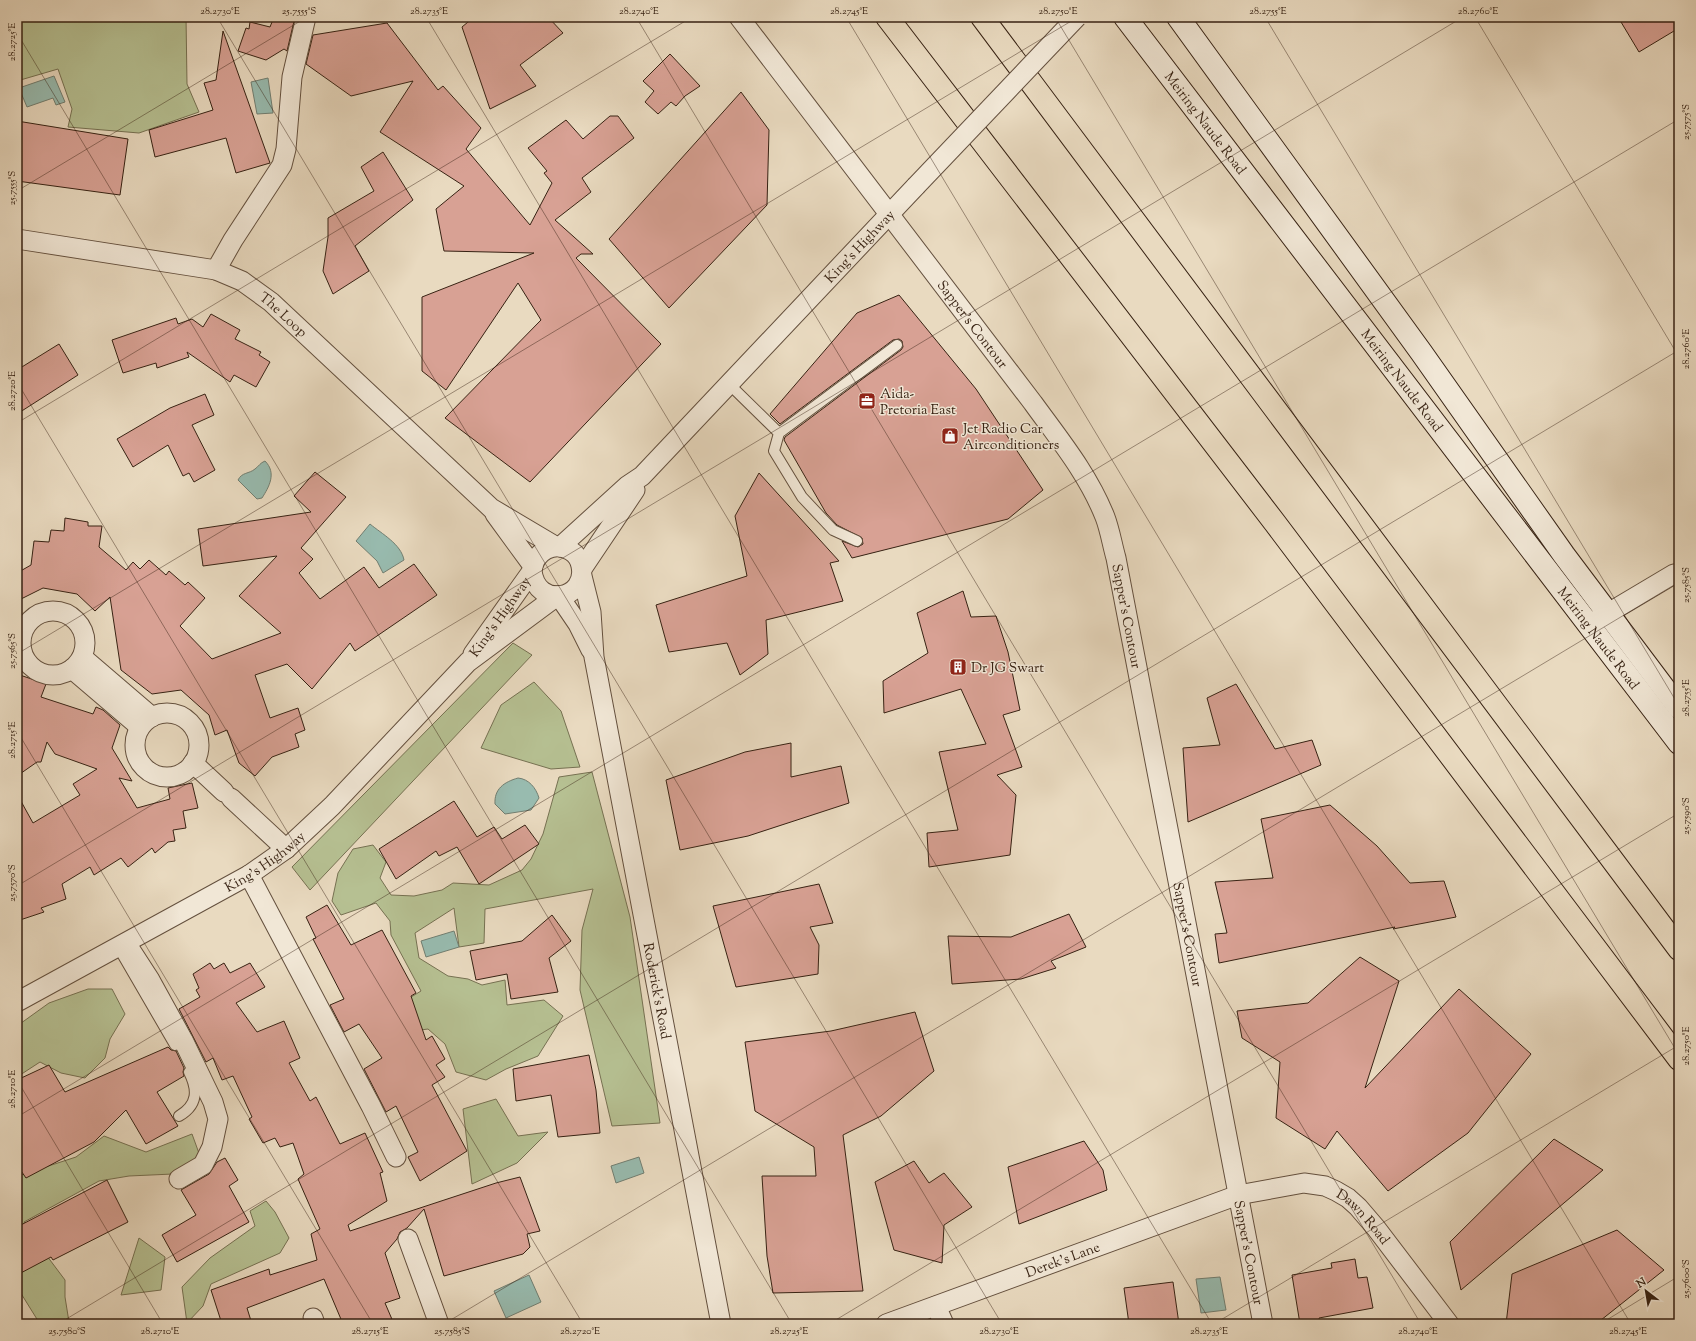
<svg xmlns="http://www.w3.org/2000/svg" width="1696" height="1341" font-family="'Sorts Mill Goudy',serif">
<style>
.green{fill:#b6c092;stroke:#767152}
.water{fill:#98bbaf;stroke:#717e71}
.building{fill:#d8a194;stroke:#372213}
.lines{fill:none;stroke-linecap:round;stroke-linejoin:round}
.lane-casing{stroke:#64503e;stroke-width:12}
.street-casing{stroke:#64503e;stroke-width:21}
.secondary-casing{stroke:#372213;stroke-width:24}
.highway-casing{stroke:#372213;stroke-width:24}
.lane{stroke:#f1e7d6;stroke-width:10}
.street{stroke:#f1e7d6;stroke-width:19}
.secondary{stroke:#f1e7d6;stroke-width:22}
.highway{stroke:#e9dac0;stroke-width:22}
.street-bridge-casing{stroke:#64503e;stroke-width:21;stroke-linecap:butt}
.street-bridge{stroke:#f1e7d6;stroke-width:19}
.ticks{fill:none;stroke:#372213;stroke-width:1;stroke-opacity:0.45}
.labels{text-anchor:middle;stroke-width:3;stroke-linejoin:round;paint-order:stroke}
.street-label{font-size:14px;fill:#372213;stroke:#f1e7d6}
.poi-label{font-size:14px;fill:#372213;stroke:#f1e7d6;text-anchor:start}
.neatline{fill:none;stroke:#372213;stroke-width:1.5}
.ticks-label{font-size:10px;text-anchor:middle;fill:#372213}
</style>
<rect width="100%" height="100%" fill="#e9dac0"/>
<filter id="stains"><feTurbulence type="fractalNoise" baseFrequency=".005" numOctaves="4"/><feColorMatrix values="0 0 0 0 .2 0 0 0 0 .09 0 0 0 0 .02 0 0 0 .5 -.17"/></filter>
<radialGradient id="worn" r=".72"><stop offset=".6" stop-color="#630" stop-opacity="0"/><stop offset="1" stop-color="#630" stop-opacity=".3"/></radialGradient>
<path class="green" d="M 17,17 L 186,17 L 187,84 L 199,112 L 139,133 L 68,127 L 72,109 L 58,69 L 17,81 Z
M 513,643 L 532,655 L 310,890 L 292,867 Z
M 534,682 L 561,711 L 580,767 L 551,769 L 481,748 L 501,705 Z
M 592,772 L 630,917 L 660,1123 L 612,1126 L 580,990 L 582,930 L 593,889 L 485,909 L 484,943 L 459,947 L 454,908 L 415,933 L 419,958 L 448,976 L 468,979 L 482,985 L 505,980 L 507,1005 L 544,1000 L 563,1016 L 538,1056 L 506,1069 L 486,1080 L 456,1072 L 445,1044 L 428,1029 L 406,1032 L 385,1013 L 421,991 L 391,935 L 390,921 L 376,903 L 341,915 L 332,901 L 338,873 L 353,849 L 373,845 L 386,862 L 380,878 L 391,895 L 414,896 L 442,890 L 453,883 L 489,885 L 522,870 L 531,859 L 543,834 L 559,777 Z
M 88,989 L 112,989 L 125,1014 L 110,1039 L 105,1058 L 85,1078 L 61,1073 L 40,1062 L 17,1077 L 17,1026 L 49,1003 Z
M 496,1099 L 518,1136 L 548,1132 L 517,1163 L 472,1184 L 463,1109 Z
M 192,1134 L 200,1156 L 173,1174 L 129,1176 L 99,1181 L 24,1222 L 47,1256 L 65,1280 L 65,1297 L 69,1322 L 63,1324 L 40,1324 L 17,1287 L 26,1258 L 17,1238 L 17,1175 L 18,1176 L 76,1157 L 104,1136 L 146,1152 Z
M 266,1201 L 275,1212 L 289,1238 L 280,1253 L 211,1284 L 203,1306 L 187,1323 L 182,1287 L 210,1258 L 255,1226 L 250,1211 Z
M 139,1238 L 165,1257 L 161,1290 L 121,1295 Z"/>
<path class="water" d="M 54,76 L 65,102 L 56,105 L 53,98 L 27,107 L 19,88 Z
M 268,78 L 273,113 L 257,114 L 251,82 Z
M 265,461 C 277,473 269,487 262,498 L 257,499 L 238,480 C 242,472 249,474 255,469 C 259,466 260,463 265,461 Z
M 370,524 C 382,534 401,544 404,560 L 383,573 L 377,561 L 356,541 Z
M 518,778 C 529,779 536,788 539,798 L 531,810 L 505,814 L 495,804 C 494,789 504,782 518,778 Z
M 454,931 L 459,947 L 426,957 L 421,941 Z
M 639,1157 L 644,1173 L 616,1183 L 611,1166 Z
M 529,1275 L 541,1302 L 506,1318 L 494,1291 Z
M 1220,1277 L 1226,1310 L 1201,1313 L 1196,1279 Z"/>
<path class="building" d="M 274,17 L 295,17 L 287,51 L 284,49 L 266,60 L 238,51 L 246,28 L 249,29 L 250,22 L 270,27 Z
M 474,17 L 548,17 L 563,33 L 520,65 L 536,86 L 490,109 L 462,27 Z
M 1618,17 L 1679,17 L 1679,28 L 1639,52 Z
M 387,23 L 438,90 L 443,86 L 481,128 L 466,149 L 530,225 L 552,183 L 544,173 L 547,171 L 528,148 L 566,120 L 583,139 L 610,116 L 618,116 L 634,138 L 582,178 L 591,192 L 555,220 L 593,254 L 581,254 L 576,258 L 661,344 L 530,482 L 445,418 L 541,320 L 518,283 L 446,390 L 422,371 L 422,297 L 534,253 L 444,251 L 436,209 L 464,186 L 380,132 L 413,81 L 351,96 L 306,64 L 313,35 Z
M 223,31 L 270,163 L 236,173 L 226,138 L 155,157 L 149,130 L 213,110 L 204,83 L 216,80 Z
M 670,54 L 700,86 L 685,96 L 676,106 L 671,102 L 658,114 L 645,102 L 654,91 L 643,81 Z
M 741,92 L 769,130 L 767,205 L 669,308 L 609,239 Z
M 17,121 L 128,139 L 120,195 L 17,181 Z
M 383,152 L 413,200 L 355,246 L 369,271 L 333,294 L 323,271 L 328,237 L 328,218 L 374,191 L 361,167 Z
M 899,295 L 976,389 L 1043,490 L 1008,519 L 852,558 L 842,541 L 858,547 L 863,544 L 862,538 L 837,525 L 826,513 L 784,440 L 785,437 L 901,350 L 903,347 L 902,341 L 899,339 L 893,340 L 780,424 L 770,414 L 857,313 Z
M 211,314 L 240,330 L 235,339 L 261,352 L 259,355 L 270,362 L 256,387 L 234,375 L 230,382 L 187,352 L 189,357 L 157,368 L 156,363 L 123,373 L 112,340 L 176,318 L 178,324 L 192,319 L 203,327 Z
M 59,344 L 78,375 L 17,414 L 17,370 Z
M 205,394 L 214,415 L 192,425 L 215,470 L 194,482 L 189,473 L 183,476 L 168,445 L 133,467 L 117,439 L 170,408 Z
M 315,472 L 346,497 L 301,548 L 313,559 L 299,573 L 320,599 L 364,567 L 379,588 L 414,564 L 437,595 L 355,651 L 350,643 L 312,689 L 287,664 L 255,675 L 270,718 L 298,708 L 305,730 L 295,734 L 299,747 L 272,757 L 255,776 L 239,763 L 227,730 L 215,735 L 209,715 L 181,690 L 152,694 L 121,670 L 110,597 L 95,611 L 77,594 L 43,588 L 17,601 L 17,573 L 31,565 L 34,541 L 49,542 L 51,530 L 64,531 L 65,518 L 88,522 L 88,526 L 102,526 L 99,547 L 126,570 L 133,562 L 140,569 L 149,560 L 166,575 L 169,571 L 185,585 L 188,582 L 205,598 L 180,626 L 212,659 L 281,633 L 239,596 L 277,556 L 203,566 L 198,529 L 311,512 L 294,496 Z
M 759,473 L 839,561 L 830,563 L 843,601 L 766,620 L 768,654 L 740,675 L 727,643 L 669,652 L 656,605 L 747,576 L 735,516 Z
M 963,591 L 971,617 L 996,616 L 1008,652 L 1020,710 L 1003,715 L 1022,767 L 997,775 L 1016,795 L 1010,855 L 929,867 L 927,833 L 958,830 L 939,752 L 986,744 L 961,689 L 884,713 L 883,681 L 928,653 L 917,613 Z
M 17,674 L 46,684 L 41,697 L 93,714 L 96,707 L 103,710 L 120,725 L 112,748 L 132,781 L 119,778 L 137,808 L 170,799 L 168,788 L 192,783 L 198,808 L 183,811 L 186,828 L 173,830 L 175,841 L 168,842 L 155,853 L 152,848 L 128,867 L 121,858 L 94,875 L 90,867 L 62,884 L 66,899 L 41,908 L 44,912 L 17,921 L 17,794 L 33,823 L 80,795 L 73,784 L 97,769 L 55,754 L 47,742 L 41,762 L 37,762 L 17,776 Z
M 1236,684 L 1275,749 L 1312,740 L 1321,765 L 1188,822 L 1183,748 L 1220,745 L 1207,698 Z
M 791,743 L 791,777 L 841,766 L 849,803 L 748,836 L 680,850 L 666,780 L 745,752 Z
M 454,801 L 477,837 L 494,827 L 502,839 L 525,825 L 539,844 L 479,884 L 457,847 L 439,856 L 436,851 L 396,879 L 379,849 Z
M 1330,805 L 1377,846 L 1410,883 L 1444,881 L 1456,917 L 1393,929 L 1395,927 L 1219,963 L 1215,934 L 1227,933 L 1215,882 L 1273,878 L 1261,819 Z
M 819,884 L 833,923 L 810,927 L 819,945 L 818,974 L 736,987 L 713,906 Z
M 327,905 L 351,945 L 382,930 L 416,993 L 411,996 L 426,1040 L 432,1036 L 445,1059 L 436,1065 L 445,1077 L 432,1085 L 467,1151 L 420,1181 L 408,1157 L 418,1152 L 396,1106 L 386,1112 L 364,1069 L 382,1058 L 359,1024 L 344,1032 L 330,1005 L 344,999 L 313,939 L 316,938 L 306,917 Z
M 1069,914 L 1086,947 L 1051,961 L 1056,968 L 1021,979 L 952,984 L 948,936 L 1011,937 Z
M 552,915 L 571,941 L 549,958 L 558,992 L 511,999 L 507,974 L 476,980 L 470,951 L 522,941 Z
M 1360,957 L 1399,981 L 1365,1088 L 1459,989 L 1531,1054 L 1468,1133 L 1388,1191 L 1337,1131 L 1325,1149 L 1276,1118 L 1280,1062 L 1242,1038 L 1237,1011 L 1308,1003 Z
M 210,963 L 214,969 L 224,963 L 230,973 L 250,963 L 265,987 L 236,1003 L 257,1032 L 284,1021 L 300,1058 L 289,1063 L 310,1101 L 316,1097 L 340,1144 L 365,1133 L 383,1172 L 380,1173 L 387,1201 L 348,1225 L 350,1231 L 496,1183 L 520,1177 L 540,1231 L 527,1234 L 530,1247 L 523,1254 L 444,1276 L 424,1209 L 407,1228 L 400,1232 L 397,1239 L 385,1253 L 400,1298 L 385,1303 L 394,1324 L 343,1324 L 324,1279 L 247,1308 L 252,1324 L 222,1324 L 211,1290 L 269,1269 L 270,1275 L 317,1260 L 311,1234 L 320,1229 L 298,1179 L 304,1174 L 293,1143 L 280,1147 L 275,1138 L 263,1143 L 249,1119 L 252,1117 L 233,1076 L 222,1080 L 213,1058 L 206,1062 L 179,1009 L 200,997 L 196,990 L 199,988 L 193,974 Z
M 915,1012 L 934,1071 L 881,1116 L 843,1135 L 863,1291 L 773,1293 L 767,1256 L 762,1176 L 816,1176 L 814,1147 L 755,1111 L 745,1042 L 831,1031 Z
M 168,1047 L 171,1050 L 176,1051 L 184,1068 L 183,1072 L 184,1076 L 157,1092 L 178,1126 L 146,1144 L 126,1110 L 94,1142 L 26,1178 L 17,1165 L 17,1080 L 49,1065 L 65,1092 Z
M 589,1055 L 596,1090 L 600,1133 L 558,1137 L 551,1095 L 516,1101 L 513,1069 Z
M 1554,1139 L 1603,1170 L 1461,1290 L 1450,1242 Z
M 1084,1141 L 1103,1170 L 1107,1190 L 1019,1224 L 1008,1167 Z
M 225,1158 L 238,1180 L 229,1186 L 249,1222 L 177,1262 L 162,1235 L 196,1215 L 181,1190 L 209,1174 L 217,1162 Z
M 914,1161 L 929,1183 L 944,1173 L 972,1207 L 944,1225 L 942,1263 L 894,1250 L 875,1182 Z
M 107,1180 L 128,1222 L 53,1260 L 51,1257 L 17,1275 L 17,1227 Z
M 1617,1230 L 1664,1270 L 1596,1324 L 1506,1324 L 1512,1274 Z
M 1355,1259 L 1358,1278 L 1367,1277 L 1373,1308 L 1319,1318 L 1320,1324 L 1300,1324 L 1292,1275 L 1332,1268 L 1331,1263 Z
M 1173,1282 L 1179,1324 L 1129,1324 L 1124,1288 Z"/>
<g class="lines">
<g class="lane-casing">
<path id="lane" d="M 729,384 L 779,433
M 857,541 L 833,530 L 802,497 L 774,451 L 779,433 L 897,345
M 121,952 L 175,1045
M 179,1116 C 198,1105 198,1090 189,1072"/>
</g>
<g class="street-casing">
<g id="street">
<path id="s1" d="M 739,17 L 1033,403 C 1059,439 1088,474 1105,517 C 1110,530 1112,544 1116,558 L 1263,1324"/>
<path id="s2" d="M 17,239 L 216,270 L 242,281 L 271,302 L 491,508 L 555,546"/>
<path d="M 216,270 L 233,240 L 282,165 L 286,149 L 292,77 L 306,17"/>
<path d="M 495,514 L 533,566"/>
<path id="s3" d="M 560,547 L 627,486 L 642,476 L 916,186"/>
<path d="M 582,569 L 635,490"/>
<path id="s4" d="M 582,576 L 591,612 L 594,657 L 721,1324"/>
<path d="M 559,596 L 578,624 L 591,650"/>
<circle cx="53" cy="643" r="32"/>
<path d="M 1595,621 L 1674,574 L 1679,573"/>
<path id="s5" d="M 473,654 L 532,571 C 534,552 554,540 571,551 C 576,554 580,560 581,566 C 588,599 537,610 532,571"/>
<path d="M 82,657 L 152,717"/>
<path d="M 72,669 L 140,727"/>
<circle cx="167" cy="745" r="32"/>
<path d="M 193,763 L 224,792"/>
<path d="M 231,798 L 286,849"/>
<path d="M 249,875 L 371,1106 L 396,1157"/>
<path d="M 126,943 L 150,980 L 183,1040 L 213,1102 L 218,1119 L 212,1147 L 203,1165 L 179,1179"/>
<path id="s6" d="M 17,1002 L 249,875 L 286,849 L 332,806 L 468,662 L 557,596"/>
<path d="M 408,1239 L 439,1324"/>
<path d="M 936,1306 L 944,1324"/>
<path d="M 313,1318 L 315,1324"/>
<path id="s7" d="M 886,1324 L 1238,1195 L 1304,1183 L 1325,1186 L 1336,1191 L 1348,1198 L 1358,1207 L 1376,1228 L 1449,1324"/>
</g>
</g>
<g class="secondary-casing">
<g id="secondary">
<path id="s8" d="M 1125,17 L 1679,743"/>
<path d="M 1178,17 L 1421,352 L 1564,555 L 1679,708"/>
</g>
</g>
<g class="highway-casing">
<path id="highway" d="M 887,17 L 1275,523 L 1679,1059
M 982,17 L 1679,949"/>
</g>
<use href="#lane" class="lane"/>
<use href="#street" class="street"/>
<use href="#secondary" class="secondary"/>
<use href="#highway" class="highway"/>
<g class="street-bridge-casing">
<path id="street-bridge" d="M 916,186 L 1077,17"/>
</g>
<use href="#street-bridge" class="street-bridge"/>
</g>
<path class="ticks" d="M 217,17 L 1002,1324M 426,17 L 1212,1324M 636,17 L 1421,1324M 846,17 L 1631,1324M 1055,17 L 1679,1055M 1265,17 L 1679,706M 1475,17 L 1679,357M 17,33 L 792,1324M 17,191 L 307,17M 17,382 L 583,1324M 17,423 L 692,17M 17,654 L 1078,17M 17,731 L 373,1324M 17,886 L 1463,17M 17,1080 L 163,1324M 17,1117 L 1679,119M 58,1324 L 1679,350M 444,1324 L 1679,582M 829,1324 L 1679,813M 1214,1324 L 1679,1045M 1600,1324 L 1679,1276"/>
<defs>
<g id="office-square" transform="scale(0.9)"><rect x="-9" y="-9" width="18" height="18" rx="4" fill="#8f2418" stroke="#f1e7d6"/><path d="M-6-3h4V-5.5h4V-3h4V5H-6ZM-1-4.5V-3h2v-1.5ZM-6 0V1H6V0Z" fill="#fff"/></g>
<g id="shop-square" transform="scale(0.9)"><rect x="-9" y="-9" width="18" height="18" rx="4" fill="#8f2418" stroke="#f1e7d6"/><path d="M-5-2.5h2.3a2.7 3.5 0 0 1 5.4 0H5L5.5 6h-11ZM-1.5-2.5h3a1.5 2.3 0 0 0-3 0Z" fill="#fff"/></g>
<g id="building-square" transform="scale(0.9)"><rect x="-9" y="-9" width="18" height="18" rx="4" fill="#8f2418" stroke="#f1e7d6"/><path d="M-4-6H4V6H1V3H-1V6H-4ZM-2.5-4.3h1.7v1.8h-1.7ZM.8-4.3h1.7v1.8H.8ZM-2.5-1h1.7V.8h-1.7ZM.8-1h1.7V.8H.8Z" fill="#fff"/></g>
</defs>
<g fill-rule="evenodd">
<use href="#office-square" x="867" y="401"/>
<use href="#shop-square" x="950" y="436"/>
<use href="#building-square" x="958" y="667"/>
</g>
<g class="labels">
<g class="street-label">
<text dy="5" stroke="none"><textPath href="#s8" startOffset="133">Meiring Naude Road</textPath></text>
<text dy="5" stroke="none"><textPath href="#s3" startOffset="425">King's Highway</textPath></text>
<text dy="5" stroke="none"><textPath href="#s2" startOffset="283">The Loop</textPath></text>
<text dy="5" stroke="none"><textPath href="#s1" startOffset="386">Sapper's Contour</textPath></text>
<text dy="5" stroke="none"><textPath href="#s8" startOffset="457">Meiring Naude Road</textPath></text>
<text dy="5" stroke="none"><textPath href="#s5" startOffset="46">King's Highway</textPath></text>
<text dy="5" stroke="none"><textPath href="#s1" startOffset="722">Sapper's Contour</textPath></text>
<text dy="5" stroke="none"><textPath href="#s8" startOffset="781">Meiring Naude Road</textPath></text>
<text dy="5" stroke="none"><textPath href="#s6" startOffset="285">King's Highway</textPath></text>
<text dy="5" stroke="none"><textPath href="#s1" startOffset="1046">Sapper's Contour</textPath></text>
<text dy="5" stroke="none"><textPath href="#s4" startOffset="422">Roderick's Road</textPath></text>
<text dy="5" stroke="none"><textPath href="#s7" startOffset="513">Dawn Road</textPath></text>
<text dy="5" stroke="none"><textPath href="#s1" startOffset="1370">Sapper's Contour</textPath></text>
<text dy="5" stroke="none"><textPath href="#s7" startOffset="188">Derek's Lane</textPath></text>
</g>
<g class="poi-label">
<text x="880" y="398">Aida-<tspan x="880" dy="16">Pretoria East</tspan></text>
<text x="963" y="433">Jet Radio Car<tspan x="963" dy="16">Airconditioners</tspan></text>
<text x="971" y="672">Dr JG Swart</text>
</g>
</g>
<rect width="1696" height="1341" fill="none" stroke="#e9dac0" stroke-width="44"/>
<g transform="translate(1646 1291) rotate(329)" stroke="#f1e7d6" stroke-width="3" paint-order="stroke">
<path d="M0-3L7 15L0 10L-7 15Z" fill="#372213"/>
<text y="-6" font-size="11" font-weight="bold" text-anchor="middle" fill="#372213">N</text>
</g>
<rect x="22" y="22" width="1652" height="1297" class="neatline"/>
<g class="ticks-label">
<text x="220" y="14">28.2730°E</text>
<text x="299" y="14">25.7555°S</text>
<text x="429" y="14">28.2735°E</text>
<text x="639" y="14">28.2740°E</text>
<text x="849" y="14">28.2745°E</text>
<text x="1058" y="14">28.2750°E</text>
<text x="1268" y="14">28.2755°E</text>
<text x="1478" y="14">28.2760°E</text>
<text transform="translate(11 42) rotate(-90)" y="4">28.2725°E</text>
<text transform="translate(1685 122) rotate(-90)" y="4">25.7575°S</text>
<text transform="translate(11 188) rotate(-90)" y="4">25.7555°S</text>
<text transform="translate(1685 349) rotate(-90)" y="4">28.2760°E</text>
<text transform="translate(11 391) rotate(-90)" y="4">28.2720°E</text>
<text transform="translate(1685 585) rotate(-90)" y="4">25.7585°S</text>
<text transform="translate(11 651) rotate(-90)" y="4">25.7565°S</text>
<text transform="translate(1685 698) rotate(-90)" y="4">28.2755°E</text>
<text transform="translate(11 740) rotate(-90)" y="4">28.2715°E</text>
<text transform="translate(1685 816) rotate(-90)" y="4">25.7590°S</text>
<text transform="translate(11 883) rotate(-90)" y="4">25.7570°S</text>
<text transform="translate(1685 1046) rotate(-90)" y="4">28.2750°E</text>
<text transform="translate(11 1089) rotate(-90)" y="4">28.2710°E</text>
<text transform="translate(1685 1279) rotate(-90)" y="4">25.7600°S</text>
<text x="67" y="1334">25.7580°S</text>
<text x="160" y="1334">28.2710°E</text>
<text x="370" y="1334">28.2715°E</text>
<text x="452" y="1334">25.7585°S</text>
<text x="580" y="1334">28.2720°E</text>
<text x="789" y="1334">28.2725°E</text>
<text x="999" y="1334">28.2730°E</text>
<text x="1209" y="1334">28.2735°E</text>
<text x="1418" y="1334">28.2740°E</text>
<text x="1628" y="1334">28.2745°E</text>
</g>
<rect width="100%" height="100%" filter="url(#stains)"/>
<rect width="100%" height="100%" fill="url(#worn)"/>
</svg>
